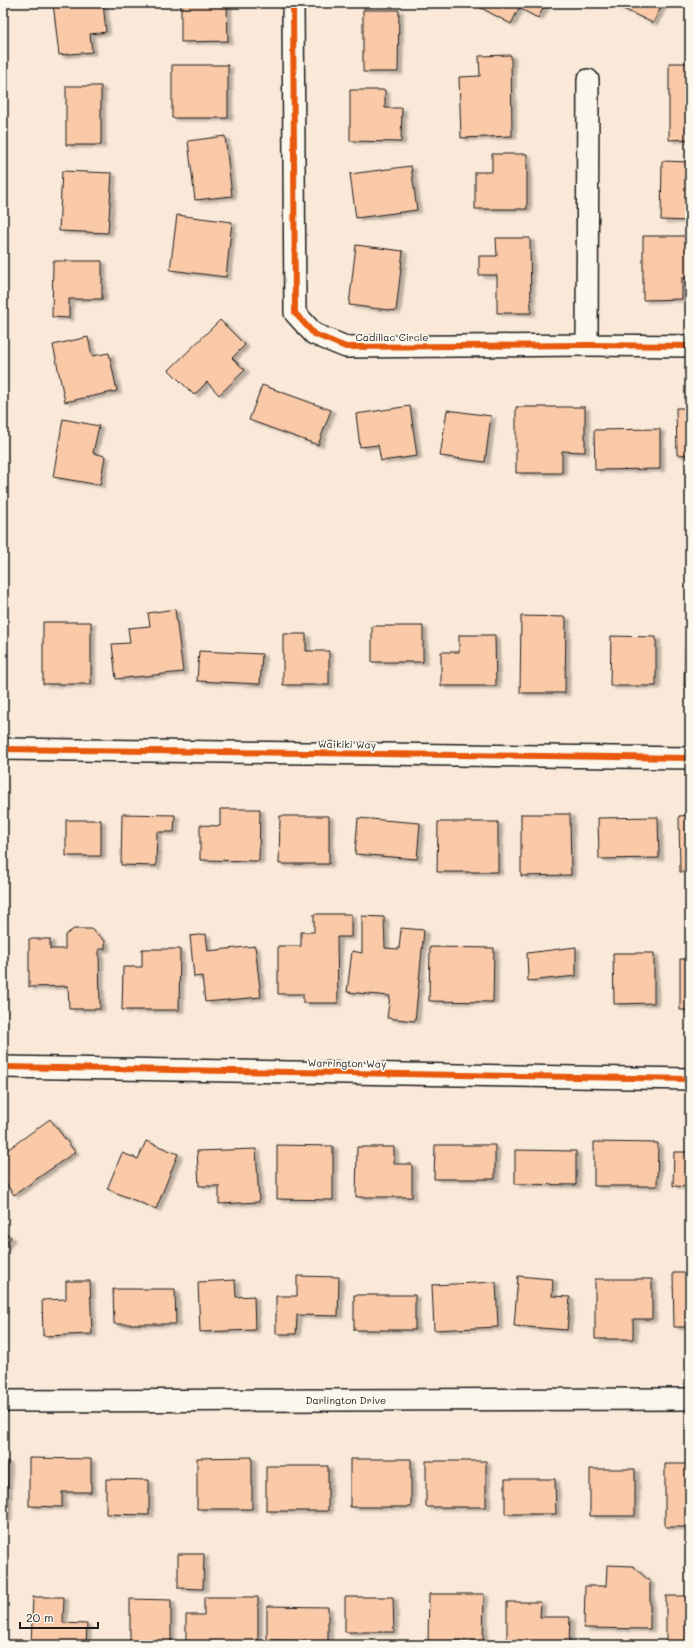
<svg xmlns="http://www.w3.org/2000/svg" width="693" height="1648" font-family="Mali,sans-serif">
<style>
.building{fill:#f9c9a8;stroke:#1c1c1c;filter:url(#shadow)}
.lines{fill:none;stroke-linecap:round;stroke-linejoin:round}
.minor-casing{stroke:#1c1c1c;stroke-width:24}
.minor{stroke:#fbf7ec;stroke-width:21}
.cycleway-casing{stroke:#fbf7ec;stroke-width:8}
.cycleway{stroke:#e8590c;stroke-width:6}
.labels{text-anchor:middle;stroke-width:3.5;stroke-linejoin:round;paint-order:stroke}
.street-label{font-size:10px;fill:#1c1c1c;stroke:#fbf7ec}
</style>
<defs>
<filter id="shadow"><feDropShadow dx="4.5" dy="2.5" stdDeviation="1" flood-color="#0004"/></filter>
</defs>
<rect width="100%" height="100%" fill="#fae9d8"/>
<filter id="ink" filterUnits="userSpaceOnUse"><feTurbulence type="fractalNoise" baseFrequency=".025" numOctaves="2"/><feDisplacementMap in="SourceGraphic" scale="8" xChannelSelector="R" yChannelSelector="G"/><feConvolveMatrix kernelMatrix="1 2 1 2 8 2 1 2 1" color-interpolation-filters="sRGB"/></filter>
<g filter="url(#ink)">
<path class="building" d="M 53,3 L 103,3 L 106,32 L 90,34 L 92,52 L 59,55 Z
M 181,3 L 227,3 L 228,41 L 181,42 Z
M 474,3 L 546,3 L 538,18 L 519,8 L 511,24 L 474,4 Z
M 611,3 L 663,3 L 653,23 Z
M 363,10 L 399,10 L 398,72 L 363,72 Z
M 511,55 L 512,136 L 461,138 L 459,77 L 480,76 L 479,56 Z
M 669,63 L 690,63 L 690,139 L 669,140 Z
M 172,65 L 228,65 L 228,118 L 172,118 Z
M 66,86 L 101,86 L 101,145 L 66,145 Z
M 350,90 L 385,90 L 385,108 L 402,108 L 401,142 L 350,141 Z
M 225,136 L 232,196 L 195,200 L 188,141 Z
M 492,154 L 527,154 L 527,209 L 475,209 L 475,172 L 492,172 Z
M 662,161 L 690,162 L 690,221 L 661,220 Z
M 411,166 L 417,210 L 356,218 L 350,174 Z
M 62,171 L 112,173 L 108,233 L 59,231 Z
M 177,215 L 232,222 L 226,277 L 170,270 Z
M 643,236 L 690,236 L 690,278 L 682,278 L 682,299 L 643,300 Z
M 496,238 L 530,238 L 531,313 L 497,313 L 497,275 L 479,275 L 479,256 L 497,256 Z
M 356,245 L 403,251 L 396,311 L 349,305 Z
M 53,261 L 102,261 L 102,299 L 69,299 L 69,318 L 52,317 Z
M 220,320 L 245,345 L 232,358 L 245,370 L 219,395 L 207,382 L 194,395 L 169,370 Z
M 88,337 L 92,356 L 109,353 L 117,391 L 65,402 L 53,345 Z
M 262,385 L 331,410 L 318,445 L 249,420 Z
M 410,406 L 417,456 L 381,461 L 378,445 L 360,447 L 356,414 Z
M 516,407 L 585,407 L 585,452 L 562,451 L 562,473 L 516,473 Z
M 676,408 L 690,408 L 690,454 L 677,455 Z
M 447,410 L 491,416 L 485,462 L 440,456 Z
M 63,419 L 99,426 L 93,453 L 105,456 L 100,485 L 53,477 Z
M 660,429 L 660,469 L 595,470 L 594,430 Z
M 175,609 L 183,672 L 116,679 L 112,644 L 130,643 L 128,628 L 150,626 L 148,613 Z
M 521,616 L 566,617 L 565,693 L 520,693 Z
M 43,622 L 91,622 L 91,684 L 43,684 Z
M 372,626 L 423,626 L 423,662 L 372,662 Z
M 283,634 L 306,634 L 306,651 L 329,651 L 329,685 L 283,685 Z
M 459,635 L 495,635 L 496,686 L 441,686 L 441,652 L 459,652 Z
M 611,636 L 656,637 L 656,686 L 610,686 Z
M 685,646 L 690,646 L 690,687 L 684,687 Z
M 199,651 L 262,654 L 260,684 L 197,681 Z
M 220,809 L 260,809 L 259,861 L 200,860 L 200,825 L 220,826 Z
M 122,814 L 175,815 L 174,832 L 157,832 L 156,866 L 121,865 Z
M 521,814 L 570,814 L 571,875 L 521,876 Z
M 690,815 L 690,872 L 680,872 L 679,816 Z
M 280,816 L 329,816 L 329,864 L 279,864 Z
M 658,817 L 659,858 L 599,859 L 598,818 Z
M 358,818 L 420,823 L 417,859 L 355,854 Z
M 66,820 L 101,820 L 101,856 L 66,856 Z
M 438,822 L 498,822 L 498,872 L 437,872 Z
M 314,914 L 351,914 L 351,937 L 337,937 L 338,1003 L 303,1003 L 303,994 L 278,994 L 278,946 L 301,946 L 301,932 L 314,932 Z
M 362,916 L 384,917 L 385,948 L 399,949 L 401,928 L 424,930 L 415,1021 L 387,1018 L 390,996 L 347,992 L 352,951 L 362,953 Z
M 74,929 L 91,929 L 105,941 L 105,949 L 99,949 L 100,1009 L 69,1009 L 68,986 L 29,987 L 29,939 L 50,939 L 50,949 L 65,949 L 65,935 Z
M 206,934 L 208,951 L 255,946 L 261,997 L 205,1002 L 202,976 L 194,977 L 190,936 Z
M 430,947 L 494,948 L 493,1002 L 429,1001 Z
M 576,947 L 576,976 L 528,981 L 527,953 Z
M 142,949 L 180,949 L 179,1010 L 122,1010 L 123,967 L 142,967 Z
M 613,953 L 654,953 L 654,1003 L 614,1004 Z
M 680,959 L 690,959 L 690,1010 L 680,1010 Z
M 50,1119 L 75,1152 L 14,1195 L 3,1179 L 3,1153 Z
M 146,1141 L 178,1154 L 156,1209 L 107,1189 L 122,1153 L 138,1159 Z
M 594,1142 L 658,1143 L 657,1186 L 594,1186 Z
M 277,1145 L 333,1146 L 333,1200 L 277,1199 Z
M 435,1145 L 495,1145 L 495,1179 L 434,1179 Z
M 357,1147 L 394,1147 L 394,1164 L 412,1164 L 412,1197 L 356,1197 Z
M 256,1149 L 259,1202 L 219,1204 L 219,1186 L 199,1186 L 197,1151 Z
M 515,1150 L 576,1151 L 576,1185 L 515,1184 Z
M 674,1152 L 690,1152 L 690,1187 L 673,1186 Z
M 3,1232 L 11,1237 L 3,1250 Z
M 673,1273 L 690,1273 L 690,1327 L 674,1327 Z
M 297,1276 L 339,1277 L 338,1316 L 297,1315 L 296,1334 L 276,1334 L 276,1296 L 297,1296 Z
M 518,1276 L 553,1279 L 552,1296 L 570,1297 L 567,1330 L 514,1326 Z
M 595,1279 L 652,1279 L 652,1319 L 633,1319 L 633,1339 L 595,1339 Z
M 235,1280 L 236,1297 L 254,1296 L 255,1330 L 200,1332 L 198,1282 Z
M 66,1281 L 90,1281 L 92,1334 L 43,1336 L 42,1300 L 66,1299 Z
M 496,1282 L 498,1327 L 434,1330 L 432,1285 Z
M 113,1289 L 175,1289 L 176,1324 L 114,1324 Z
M 354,1295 L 415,1295 L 415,1330 L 354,1330 Z
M 252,1457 L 252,1509 L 197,1509 L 197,1458 Z
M 29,1458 L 91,1459 L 91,1492 L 62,1492 L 62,1507 L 29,1506 Z
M 350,1459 L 411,1459 L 411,1507 L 350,1507 Z
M 3,1461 L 8,1461 L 7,1519 L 3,1519 Z
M 426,1461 L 486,1461 L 486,1507 L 426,1507 Z
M 665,1464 L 690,1464 L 690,1527 L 665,1527 Z
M 266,1466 L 328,1466 L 328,1511 L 266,1511 Z
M 590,1469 L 635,1469 L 635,1516 L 590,1516 Z
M 106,1479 L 149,1480 L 149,1515 L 106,1514 Z
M 505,1479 L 555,1479 L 556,1514 L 505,1514 Z
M 178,1554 L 204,1554 L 203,1589 L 178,1588 Z
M 607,1565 L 633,1566 L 650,1582 L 650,1629 L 584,1628 L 585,1586 L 606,1586 Z
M 429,1594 L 484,1594 L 483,1641 L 428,1641 Z
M 666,1596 L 690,1596 L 690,1645 L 666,1645 Z
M 33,1597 L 64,1597 L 63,1623 L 87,1624 L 86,1645 L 31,1645 Z
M 204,1597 L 258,1597 L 258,1645 L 186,1645 L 186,1615 L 204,1615 Z
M 345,1597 L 393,1597 L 394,1632 L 345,1632 Z
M 130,1599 L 171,1600 L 171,1643 L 130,1643 Z
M 507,1602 L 541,1602 L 540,1617 L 570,1617 L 569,1645 L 507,1645 Z
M 267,1606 L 328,1607 L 328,1641 L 267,1640 Z"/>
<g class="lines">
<g class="minor-casing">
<path id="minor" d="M 293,3 L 295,313 L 314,334 L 346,347 L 587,345 L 690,346
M 587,345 L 588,80
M 3,749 L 690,758
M 3,1067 L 690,1079
M 3,1401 L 690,1399"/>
</g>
<use href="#minor" class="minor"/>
<g class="cycleway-casing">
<path id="cycleway" d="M 293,3 L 295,313 L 314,334 L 346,347 L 587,345 L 690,346
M 3,749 L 690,758
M 3,1067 L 690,1079"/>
</g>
<use href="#cycleway" class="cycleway"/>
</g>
</g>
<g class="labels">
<g class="street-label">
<text x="392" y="341">Cadillac Circle</text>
<text transform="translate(347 744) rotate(1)" y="4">Waikiki Way</text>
<text transform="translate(347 1063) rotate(1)" y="4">Warrington Way</text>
<text x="346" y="1404">Darlington Drive</text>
</g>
</g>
<rect width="693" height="1648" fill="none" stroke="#fbf7ec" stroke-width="16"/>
<rect x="8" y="8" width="677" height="1632" fill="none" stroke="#1c1c1c" stroke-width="1.5" filter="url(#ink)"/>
<path d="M20 1622v6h78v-6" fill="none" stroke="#1c1c1c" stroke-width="2"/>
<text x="26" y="1622" font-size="12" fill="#1c1c1c" stroke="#fbf7ec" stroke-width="3" paint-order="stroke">20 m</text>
</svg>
